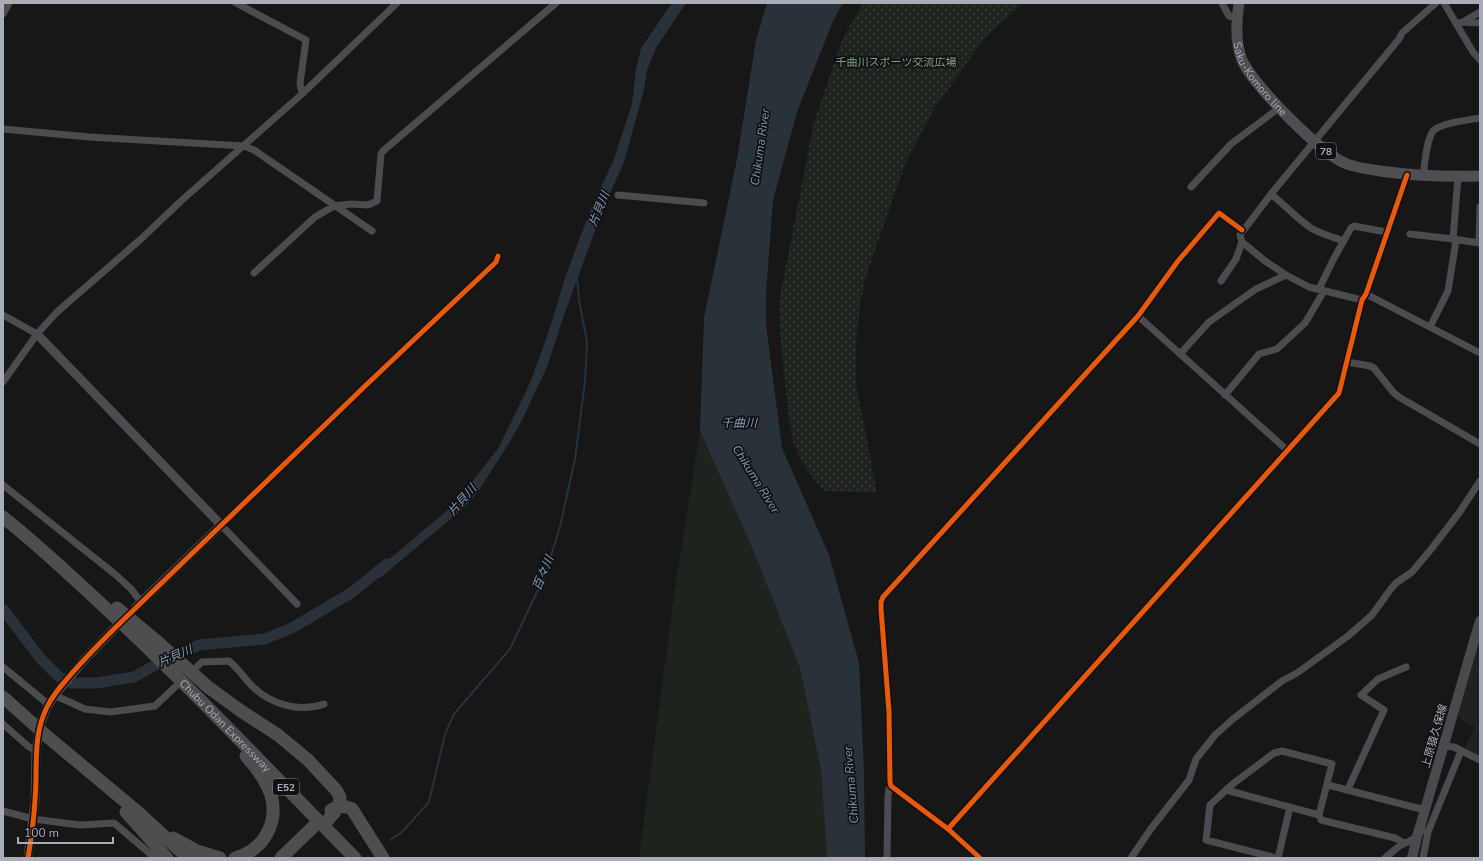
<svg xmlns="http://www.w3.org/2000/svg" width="1483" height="861" font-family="'Nunito Sans','Noto Sans JP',sans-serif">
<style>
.built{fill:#212123}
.grass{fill:#1d241e}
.park{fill:url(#park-dots)}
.water{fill:#2a3239}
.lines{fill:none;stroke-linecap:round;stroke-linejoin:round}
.stream{stroke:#2a3239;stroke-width:2}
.river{stroke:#2a3239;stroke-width:11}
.minor{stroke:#4b4c50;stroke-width:7}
.tertiary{stroke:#4b4c50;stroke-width:9}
.secondary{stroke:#4a4a4e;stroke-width:10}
.primary{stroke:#4d4f52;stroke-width:11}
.motorway{stroke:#4e4e51;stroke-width:13}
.cycleway-casing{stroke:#111113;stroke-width:8}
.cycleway{stroke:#e8590c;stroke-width:5}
.labels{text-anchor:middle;stroke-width:3.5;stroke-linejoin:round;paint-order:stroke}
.shield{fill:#111113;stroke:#7b7e86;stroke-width:1}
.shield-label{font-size:10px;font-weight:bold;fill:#a8adb8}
.park-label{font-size:11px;fill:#7fa381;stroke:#111113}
.street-label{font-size:11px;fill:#a8adb8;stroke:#111113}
.water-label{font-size:12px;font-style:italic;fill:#7f9bb3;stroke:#111113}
</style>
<defs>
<pattern id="park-dots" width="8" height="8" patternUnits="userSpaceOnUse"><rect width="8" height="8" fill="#1d241e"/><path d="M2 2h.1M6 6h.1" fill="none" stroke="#3b413d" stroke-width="1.8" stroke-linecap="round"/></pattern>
</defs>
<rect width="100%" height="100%" fill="#171717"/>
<path class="built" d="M 1480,640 L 1480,758 L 1465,748 L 1475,727 L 1464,722 L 1458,715 Z"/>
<path class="grass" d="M 700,431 L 754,552 L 800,668 L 821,770 L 827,858 L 639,858 L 676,581 Z"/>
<path class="park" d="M 863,3 L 1023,3 L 984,39 L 934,109 L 906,162 L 867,273 L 860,303 L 856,346 L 856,383 L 877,493 L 824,491 L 805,468 L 794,445 L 788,414 L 780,333 L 779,302 L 814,122 L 843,38 Z"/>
<path class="water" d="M 672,3 L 686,3 L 656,48 L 647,70 L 644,90 L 624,162 L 603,209 L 563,318 L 547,367 L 522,420 L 508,445 L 479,490 L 465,507 L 380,578 L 374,572 L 456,503 L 499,447 L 530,383 L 549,331 L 566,275 L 590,211 L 614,159 L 632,104 L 636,69 L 641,48 Z
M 767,3 L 843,3 L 833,21 L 797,112 L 773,200 L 766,293 L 766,325 L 782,448 L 829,555 L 859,663 L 864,772 L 865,858 L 827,858 L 821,770 L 800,668 L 754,552 L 700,431 L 704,318 L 737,159 L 756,40 Z"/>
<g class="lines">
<path class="stream" d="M 390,840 L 401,833 L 429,802 L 445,734 L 454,714 L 510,649 L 545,575 L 560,527 L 575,459 L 585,382 L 587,342 L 579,300 L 577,278"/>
<path class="river" d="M 3,609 L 41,659 L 59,677 L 72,683 L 96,683 L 134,677 L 168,658 L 199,645 L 265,639 L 292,628 L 351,593 L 387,564"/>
<path class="minor" d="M 236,3 L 306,40 L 300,83 L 302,94
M 1222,3 L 1229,16 L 1237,18
M 1444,3 L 1473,52 L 1480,60
M 3,14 L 9,3
M 1463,22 L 1480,12
M 1456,24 L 1462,22 L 1480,23
M 3,129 L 89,137 L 244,146 L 254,150 L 372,231
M 1423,176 C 1425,164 1426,141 1433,131 C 1440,123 1469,120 1480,118
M 1458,177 L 1453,239 L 1479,243 L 1480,207
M 1191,187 L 1231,144 L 1279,108
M 1271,194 C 1285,205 1296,218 1311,228 C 1321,234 1333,237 1343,241
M 618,195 L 704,203
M 1410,234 L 1453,239
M 254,273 L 315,217 L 334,206 L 351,204 L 368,205 L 377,201 L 381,154 L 383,151 L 556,3
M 1221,281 L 1236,259 L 1242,242
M 1319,289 L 1333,260 L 1351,228 L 1354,226 L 1386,232
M 1366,294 L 1480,353
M 1362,300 L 1309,287 L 1286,275 L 1265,261 L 1242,242 L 1240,235 L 1271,194 L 1399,39 L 1402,33 L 1436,3
M 3,315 L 37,334
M 1138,316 L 1288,451
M 1430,327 L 1448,291 L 1456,240
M 1180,354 L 1209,322 L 1256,289 L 1286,275
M 1347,362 L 1370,366 L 1374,368 L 1393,392 L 1399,397 L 1480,444
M 3,382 L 37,334 L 57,312 L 141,239 L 181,201 L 302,94 L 397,3
M 1225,395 L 1259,354 L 1277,349 L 1305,323 L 1324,291
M 3,485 L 116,575 L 131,589 L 141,602
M 297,604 L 221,525 L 364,387 L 496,262 L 498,256
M 3,667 L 48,704
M 189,674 L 202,662 L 229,661 C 238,668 244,678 252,686 C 270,704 299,713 324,704
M 54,695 L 85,709 L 110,712 L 155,706 L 175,687
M 3,724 L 29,747 L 36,750
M 1443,746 L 1454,747 L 1480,760
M 1328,785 L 1425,810
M 1348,789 L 1384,710 L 1361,695 L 1378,679 L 1406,667
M 1226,790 L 1234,783 L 1274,753 L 1282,751 L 1332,764 L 1319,815 L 1226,790 L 1210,805 L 1206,840 L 1276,858
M 3,811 L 33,819 L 80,825 L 114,823 L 155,858
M 1319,815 L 1321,820 L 1395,838 L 1404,843
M 948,829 L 1339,393 L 1362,300 L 1366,294 L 1407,175
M 1428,832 L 1461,751
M 887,858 L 888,796 L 889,789 L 891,786
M 980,858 L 948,829 L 891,786 L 890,782 L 889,712 L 881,609 L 881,602 L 883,597 L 1138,316 L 1178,261 L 1219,213 L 1242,230
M 1131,858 L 1150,830 L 1189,780 L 1196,759 L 1215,735 L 1233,719 L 1282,681 L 1297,673 L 1348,636 L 1372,615 L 1390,590 L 1396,583 L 1412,572 L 1432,548 L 1459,513 L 1480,481
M 1278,858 L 1290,807
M 1385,858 L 1398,847 L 1417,837
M 1423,858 L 1428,832 L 1425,831"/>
<path class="tertiary" d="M 37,334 L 221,525 L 135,608
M 28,858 L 35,801 L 36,750 L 41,723 L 47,707 L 57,692 L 84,660 L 115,628"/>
<path class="secondary" d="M 1412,858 L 1417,837 L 1480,621"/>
<path class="primary" id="s1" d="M 1239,3 C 1236,22 1235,42 1242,60 C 1253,85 1322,155 1347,164 C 1357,168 1369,169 1380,171 C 1415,176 1445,177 1480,176"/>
<g class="motorway">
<path id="s2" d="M 3,517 C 36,543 67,572 98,601 C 187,683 270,772 355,858"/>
<path d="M 117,608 L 159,643 L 208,687 L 241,711 L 278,735 L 308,760 L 336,790 L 340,797 L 339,805 L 334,813 L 327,821"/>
<path d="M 3,697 L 49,738 L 139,813 L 188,858"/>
<path d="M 331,810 C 339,806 344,805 352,809 L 383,858"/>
<path d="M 126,812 L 167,858"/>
<path d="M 173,838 L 197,851 L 220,858"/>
<path d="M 235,858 C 263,851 279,823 271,795 C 266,781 256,767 246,756"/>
<path d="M 281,858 L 314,826"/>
</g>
<g class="cycleway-casing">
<path id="cycleway" d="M 948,829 L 1339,393 L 1362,300 L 1366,294 L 1407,175
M 28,858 C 31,839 34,819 35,800 C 38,768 32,737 47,707 C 52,697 59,688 67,679 C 82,661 98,645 115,628 L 364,387 L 496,262 L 498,256
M 980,858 L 948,829 L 891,786 L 890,782 L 889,712 L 881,609 L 881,602 L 883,597 L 1138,316 L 1178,261 L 1219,213 L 1242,230"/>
</g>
<use href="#cycleway" class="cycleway"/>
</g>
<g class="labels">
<g class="shield">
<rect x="1316" y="143" width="20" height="16" rx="3"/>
<rect x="273" y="779" width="26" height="16" rx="3"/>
</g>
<g class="shield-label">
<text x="1326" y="155">78</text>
<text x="286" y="791">E52</text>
</g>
<g class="park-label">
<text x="896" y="66">千曲川スポーツ交流広場</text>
</g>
<g class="street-label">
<text dy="4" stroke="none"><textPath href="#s1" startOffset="83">Saku-Komoro line</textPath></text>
<text dy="4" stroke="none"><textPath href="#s2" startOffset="305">Chubu Odan Expressway</textPath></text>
<text transform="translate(1434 736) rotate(-74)" y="4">上原猿久保線</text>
</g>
<g class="water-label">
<text transform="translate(760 147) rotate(-82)" y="4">Chikuma River</text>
<text transform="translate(599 209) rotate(-67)" y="4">片貝川</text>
<text x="739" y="427">千曲川</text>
<text transform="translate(756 479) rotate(58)" y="4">Chikuma River</text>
<text transform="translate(462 500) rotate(-49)" y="4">片貝川</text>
<text transform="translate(543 573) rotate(-67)" y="4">百々川</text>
<text transform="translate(175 656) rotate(-24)" y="4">片貝川</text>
<text transform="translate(851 785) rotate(-95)" y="4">Chikuma River</text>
</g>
</g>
<rect width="1483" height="861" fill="none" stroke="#a8adb8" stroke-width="8"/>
<path d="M18 837v6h95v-6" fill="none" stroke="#a8adb8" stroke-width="2"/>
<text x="24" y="837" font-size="12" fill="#a8adb8" stroke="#111113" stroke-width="3" paint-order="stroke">100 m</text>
</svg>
